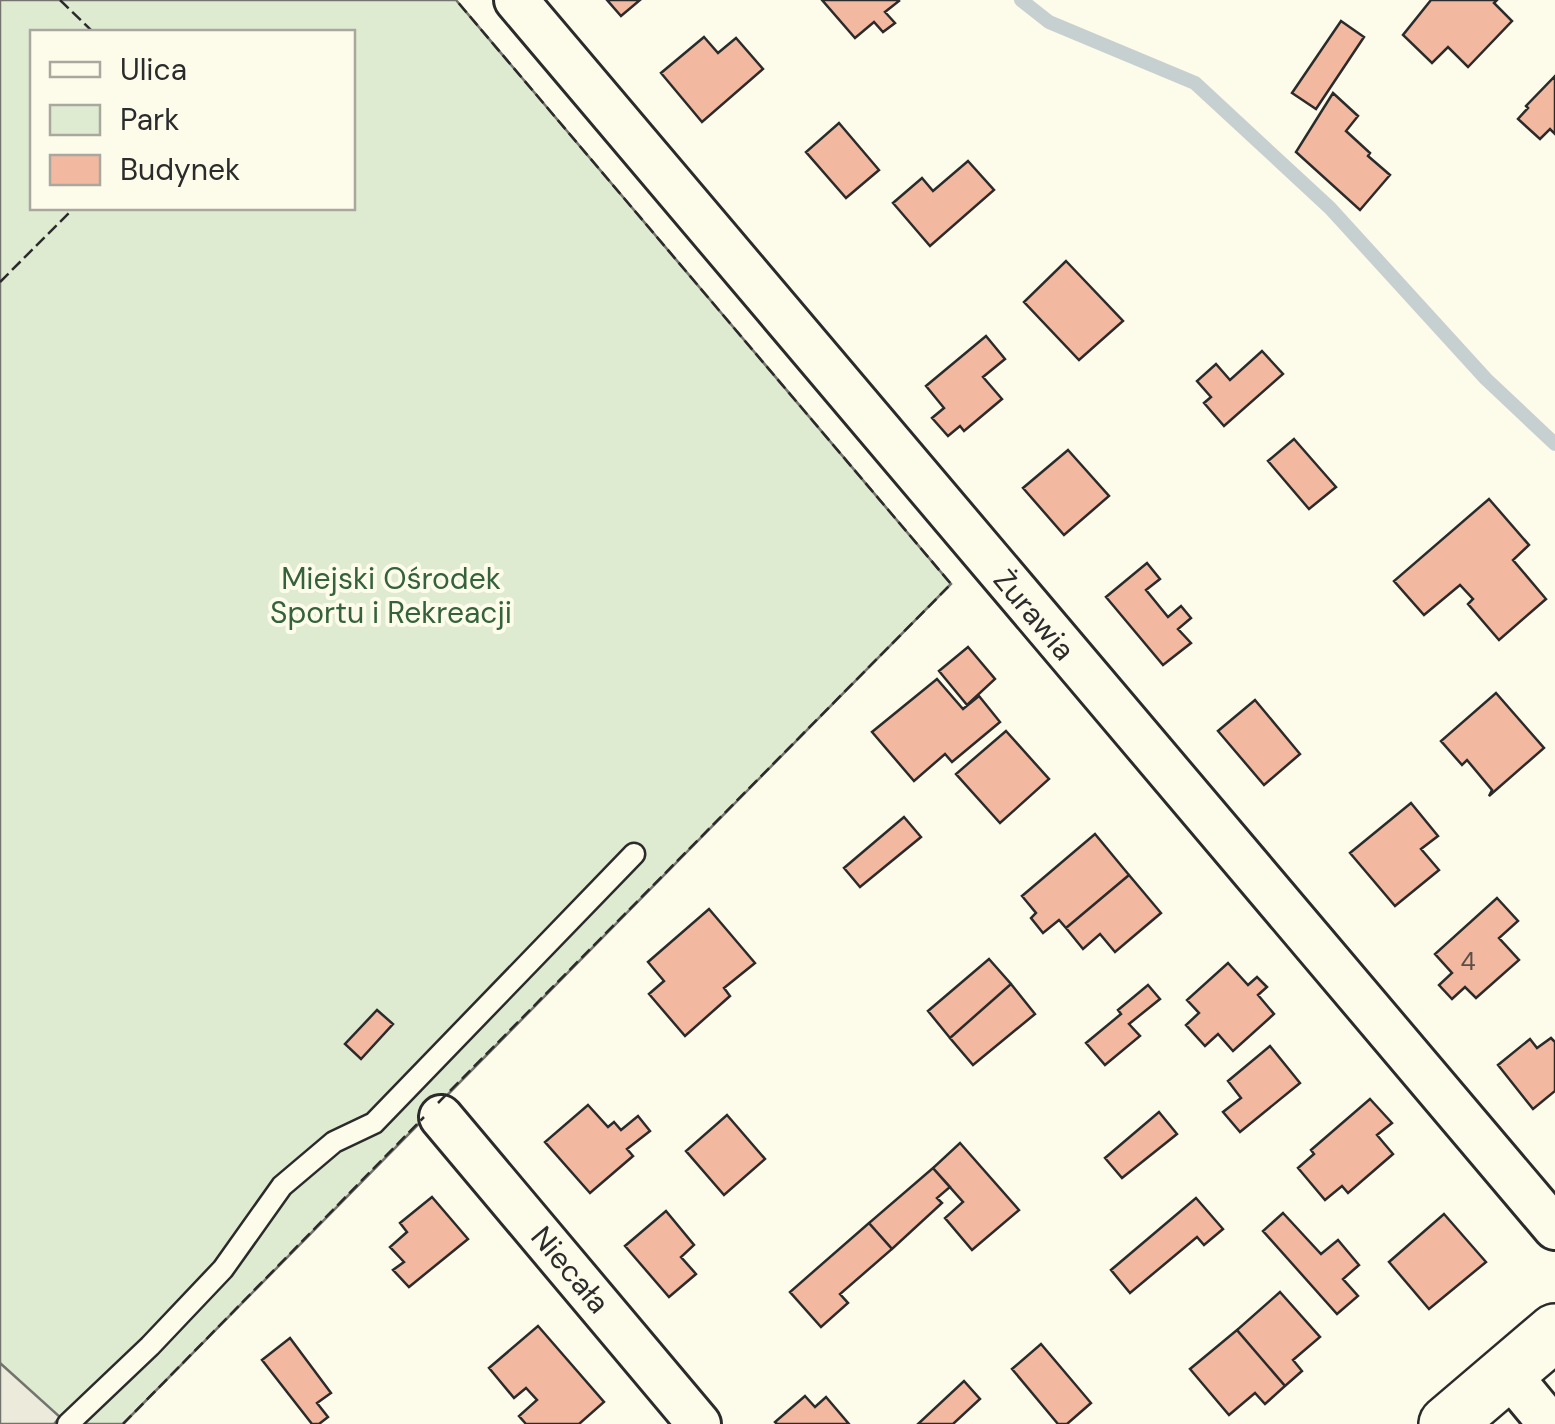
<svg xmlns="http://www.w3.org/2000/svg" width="1555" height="1424" font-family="'DM Sans',sans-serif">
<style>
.green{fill:#deebd1;stroke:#74746e;stroke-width:2.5;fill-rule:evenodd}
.parking{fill:#eceadb;stroke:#74746e;stroke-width:2.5}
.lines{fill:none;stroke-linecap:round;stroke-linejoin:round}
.stream{stroke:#c7d0d0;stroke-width:14}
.building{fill:#f2b8a0;stroke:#2b2b2b;stroke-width:2.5}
.lane-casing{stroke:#2b2b2b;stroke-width:25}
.street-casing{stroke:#2b2b2b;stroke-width:48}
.secondary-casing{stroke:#2b2b2b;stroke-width:60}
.lane{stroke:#fdfbea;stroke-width:20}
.street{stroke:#fdfbea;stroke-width:42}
.secondary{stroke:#fdfbea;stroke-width:55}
.fence{stroke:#2b2b2b;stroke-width:2.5;stroke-dasharray:12 5;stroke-linecap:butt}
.labels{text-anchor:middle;stroke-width:8;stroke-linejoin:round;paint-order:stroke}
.number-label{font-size:25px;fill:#5d4e48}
.park-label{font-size:30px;fill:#34623c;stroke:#fdfbea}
.street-label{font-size:30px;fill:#2b2b2b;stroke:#fdfbea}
</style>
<rect width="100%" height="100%" fill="#fdfbea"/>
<path class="green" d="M 0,0 L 456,0 L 951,584 L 123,1424 L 0,1424 ZM 32,32 L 352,32 L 352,208 L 32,208 Z"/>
<path class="parking" d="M 0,1363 L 60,1417 L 54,1424 L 0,1424 Z"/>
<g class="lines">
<path class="stream" d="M 1021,0 L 1049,22 L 1195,83 L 1330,208 L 1486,379 L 1555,444"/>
</g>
<path class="building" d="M 607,0 L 640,0 L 621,16 Z
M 822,0 L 898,0 L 899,1 L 885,12 L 895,23 L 883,32 L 874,22 L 855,38 Z
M 1431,0 L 1497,0 L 1494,3 L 1512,21 L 1468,67 L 1448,47 L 1432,63 L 1403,35 Z
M 1341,21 L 1364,37 L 1316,109 L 1292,93 Z
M 704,37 L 718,53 L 736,38 L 763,69 L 702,122 L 661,73 Z
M 1555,76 L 1555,134 L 1550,129 L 1540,139 L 1518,119 L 1528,108 L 1526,106 Z
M 1333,93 L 1358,116 L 1346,131 L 1370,153 L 1368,156 L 1390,175 L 1360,210 L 1296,152 Z
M 839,123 L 879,170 L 846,198 L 806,152 Z
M 968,161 L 994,190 L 930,246 L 893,203 L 922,178 L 933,191 Z
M 1066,261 L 1123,321 L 1079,360 L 1024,302 Z
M 986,336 L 1005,359 L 983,377 L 1002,399 L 964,431 L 960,426 L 948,436 L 932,418 L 944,408 L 926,386 Z
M 1262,351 L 1283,374 L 1224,426 L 1204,403 L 1211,397 L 1197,381 L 1216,364 L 1230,380 Z
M 1294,439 L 1336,487 L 1309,509 L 1268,461 Z
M 1068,450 L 1109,496 L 1064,535 L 1023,488 Z
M 1489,499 L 1529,545 L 1513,560 L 1546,599 L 1499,640 L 1468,604 L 1473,599 L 1460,585 L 1424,615 L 1394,581 Z
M 1147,563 L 1160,579 L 1146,590 L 1168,617 L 1181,606 L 1191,618 L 1178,629 L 1191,643 L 1163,665 L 1106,597 Z
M 968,647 L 995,679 L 967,705 L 939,671 Z
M 937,679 L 963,709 L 979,696 L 1000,722 L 952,762 L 945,754 L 914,781 L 872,732 Z
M 1496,693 L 1544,748 L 1489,796 L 1492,790 L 1467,760 L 1462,765 L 1441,741 Z
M 1255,700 L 1300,754 L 1264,785 L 1218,731 Z
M 1006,731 L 1049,779 L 1000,823 L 956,774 Z
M 1411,803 L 1438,836 L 1421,849 L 1439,870 L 1395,906 L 1350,853 Z
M 904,817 L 921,837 L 860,887 L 844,868 Z
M 1095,834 L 1129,875 L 1066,928 L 1059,920 L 1043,933 L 1031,918 L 1036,913 L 1022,896 Z
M 1129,875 L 1161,913 L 1115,952 L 1100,934 L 1083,949 L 1066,928 Z
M 1497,898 L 1518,921 L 1499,938 L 1519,960 L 1476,998 L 1465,987 L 1452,999 L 1439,985 L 1452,973 L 1435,954 Z
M 709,909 L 755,963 L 724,988 L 730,996 L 685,1036 L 649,994 L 664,981 L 648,962 Z
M 989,959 L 1011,984 L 950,1038 L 928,1011 Z
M 1228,963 L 1248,985 L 1257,977 L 1267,987 L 1258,995 L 1274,1014 L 1233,1051 L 1218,1034 L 1205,1046 L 1186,1025 L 1199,1013 L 1187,1000 Z
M 1011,984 L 1035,1014 L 973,1065 L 950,1038 Z
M 1148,985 L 1160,999 L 1129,1024 L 1140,1036 L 1105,1065 L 1086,1043 L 1121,1014 L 1118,1010 Z
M 377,1010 L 393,1024 L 361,1059 L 345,1044 Z
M 1551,1038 L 1555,1042 L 1555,1091 L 1533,1109 L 1498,1065 L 1530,1039 L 1537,1048 Z
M 1270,1046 L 1300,1083 L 1240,1132 L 1223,1112 L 1241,1098 L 1228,1081 Z
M 1370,1099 L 1392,1123 L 1377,1135 L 1393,1154 L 1348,1193 L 1342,1186 L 1325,1200 L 1298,1168 L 1314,1154 L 1311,1150 Z
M 588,1105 L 608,1127 L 614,1122 L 621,1130 L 638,1116 L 650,1131 L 627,1149 L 633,1156 L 590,1193 L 545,1142 Z
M 1159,1112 L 1177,1134 L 1122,1178 L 1105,1158 Z
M 727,1115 L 765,1159 L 724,1195 L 686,1151 Z
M 960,1143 L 1019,1210 L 972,1250 L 945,1218 L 963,1202 L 933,1168 Z
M 933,1168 L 950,1187 L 937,1198 L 942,1203 L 892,1249 L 869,1223 Z
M 432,1197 L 468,1239 L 409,1287 L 393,1270 L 404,1262 L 390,1247 L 407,1232 L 400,1223 Z
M 1196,1198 L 1223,1229 L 1204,1245 L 1197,1237 L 1130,1293 L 1111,1270 Z
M 666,1211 L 694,1245 L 681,1257 L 696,1274 L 669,1297 L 625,1246 Z
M 1283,1213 L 1321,1254 L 1338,1240 L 1359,1265 L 1343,1279 L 1358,1296 L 1337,1314 L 1263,1231 Z
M 1444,1214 L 1486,1262 L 1429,1309 L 1389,1262 Z
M 869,1223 L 892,1249 L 840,1294 L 848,1303 L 821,1327 L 790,1292 Z
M 1280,1292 L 1320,1337 L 1293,1360 L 1302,1371 L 1285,1386 L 1237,1330 Z
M 538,1326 L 604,1402 L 579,1424 L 526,1424 L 519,1416 L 537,1400 L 526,1388 L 514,1398 L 489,1368 Z
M 1237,1330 L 1285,1386 L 1265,1404 L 1255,1393 L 1229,1415 L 1190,1369 Z
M 290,1338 L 331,1393 L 317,1403 L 328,1417 L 319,1424 L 312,1424 L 262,1360 Z
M 1041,1344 L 1091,1403 L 1067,1424 L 1058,1424 L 1012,1369 Z
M 964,1381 L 980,1399 L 953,1424 L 918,1424 Z
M 805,1396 L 815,1407 L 826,1397 L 849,1424 L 777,1424 L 775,1422 Z"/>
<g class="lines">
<g class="lane-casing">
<path id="lane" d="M 68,1424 L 150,1346 L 223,1269 L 282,1186 L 334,1142 L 374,1123 L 634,854"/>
</g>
<g class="street-casing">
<path id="street" d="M 516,0 L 1555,1228
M 441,1117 L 699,1424
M 1507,1372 L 1550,1424"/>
</g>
<g class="secondary-casing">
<path id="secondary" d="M 1447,1424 L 1555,1332"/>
</g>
<use href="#lane" class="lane"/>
<use href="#street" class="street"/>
<use href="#secondary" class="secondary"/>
<path class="fence" d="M 60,0 L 93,32
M 0,282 L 74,208
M 438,1103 L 951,584 L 456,0
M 123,1424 L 424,1117"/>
</g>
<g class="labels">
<g class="number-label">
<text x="1468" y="970">4</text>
</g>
<g class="park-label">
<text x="391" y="589">Miejski Ośrodek<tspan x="391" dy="34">Sportu i Rekreacji</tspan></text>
</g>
<g class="street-label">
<text transform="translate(1034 615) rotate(50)" y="10">Żurawia</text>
<text transform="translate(570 1270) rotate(50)" y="10">Niecała</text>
</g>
</g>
<rect x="30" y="30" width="325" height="180" fill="#fdfbea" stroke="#a9a89e" stroke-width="2.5"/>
<rect x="50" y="62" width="50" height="15" fill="#fdfbea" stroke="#a9a89e" stroke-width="2.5"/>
<text x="120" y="80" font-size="30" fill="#2b2b2b">Ulica</text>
<rect x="50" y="105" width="50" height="30" fill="#deebd1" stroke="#a9a89e" stroke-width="2.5"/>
<text x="120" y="130" font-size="30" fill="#2b2b2b">Park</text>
<rect x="50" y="155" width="50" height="30" fill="#f2b8a0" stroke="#a9a89e" stroke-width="2.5"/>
<text x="120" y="180" font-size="30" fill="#2b2b2b">Budynek</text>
</svg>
